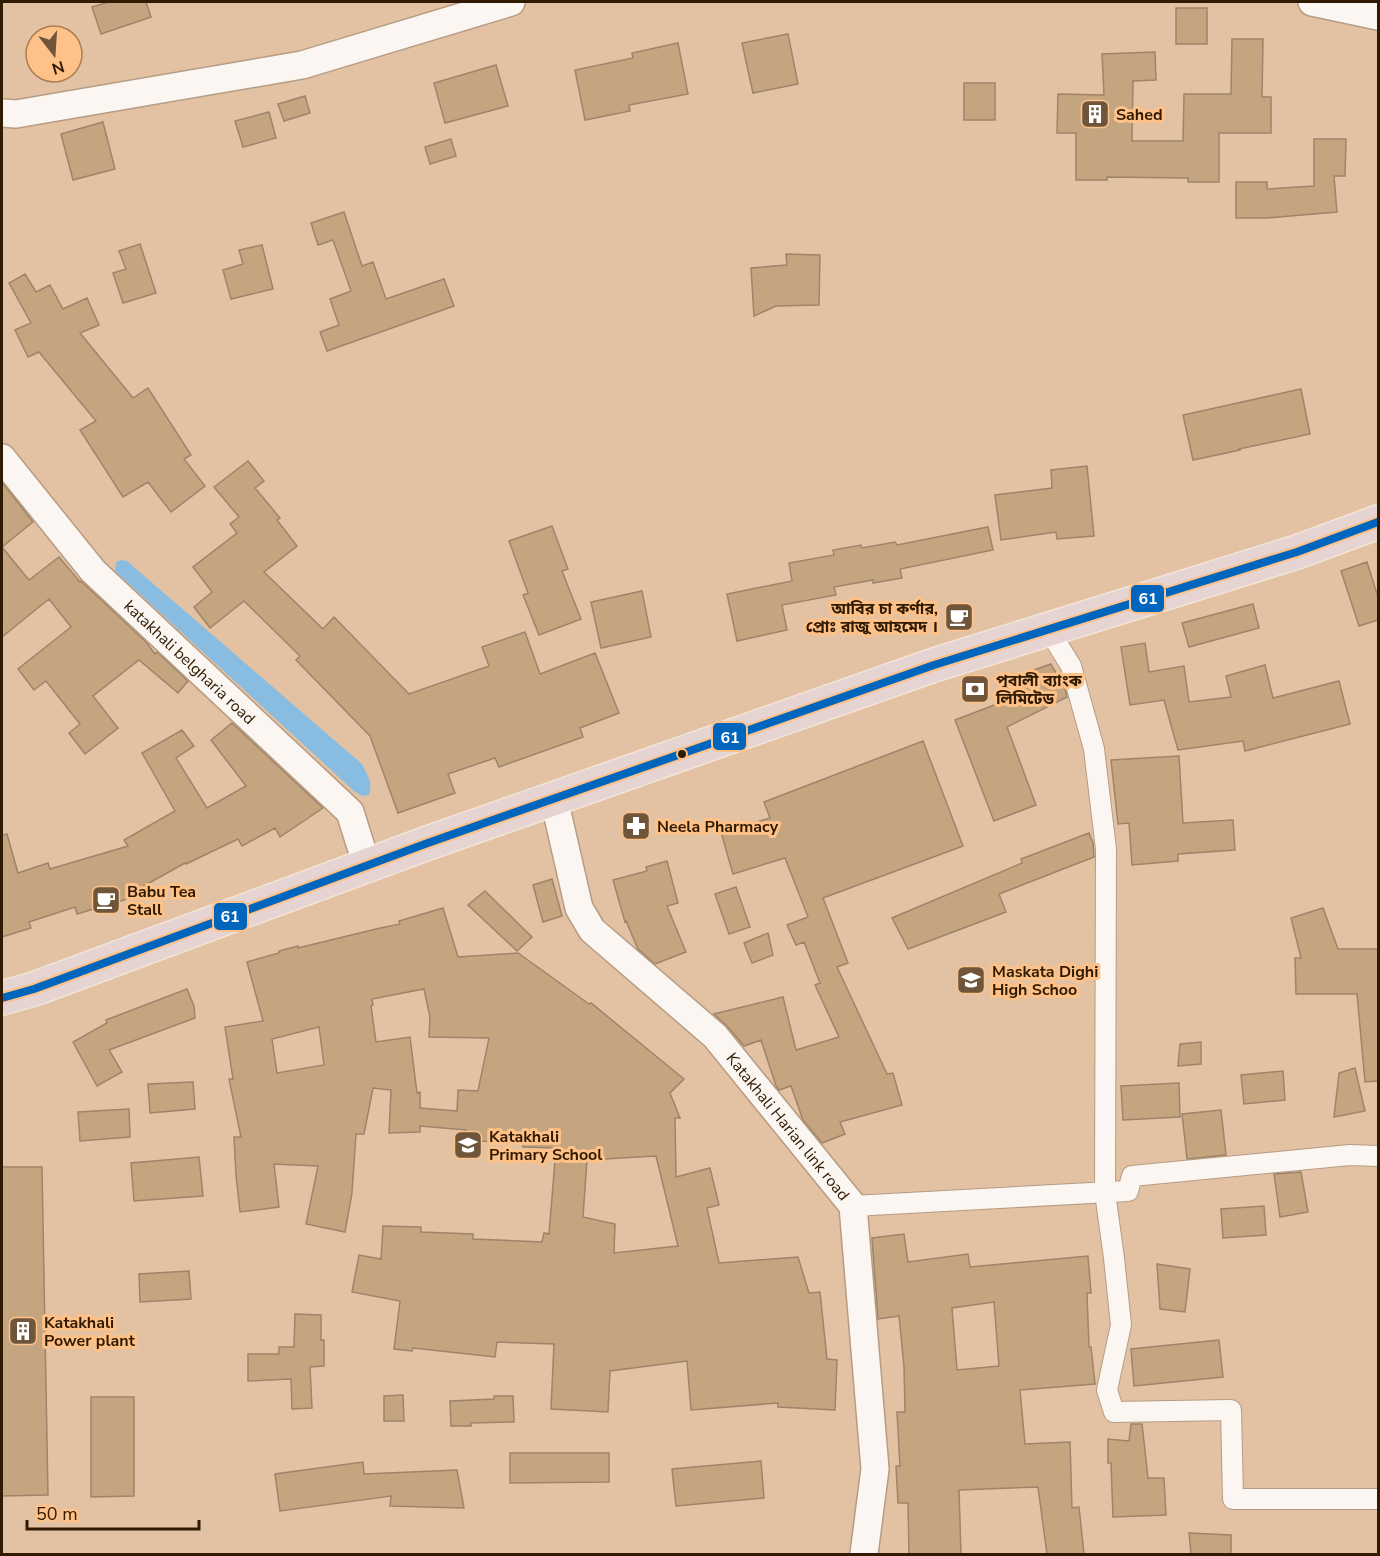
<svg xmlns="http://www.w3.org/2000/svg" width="1380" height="1556" font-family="'Nunito Sans','Noto Sans Bengali',sans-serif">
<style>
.water{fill:#89bce1}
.building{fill:#c5a480;stroke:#9d846a;stroke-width:1.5;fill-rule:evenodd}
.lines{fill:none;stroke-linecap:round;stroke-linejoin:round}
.street-casing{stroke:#b69c83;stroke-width:22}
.secondary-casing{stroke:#b69c83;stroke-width:30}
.highway-casing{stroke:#f2e4d6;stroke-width:36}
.street{stroke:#fbf6f1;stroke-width:20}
.secondary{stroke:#fbf6f1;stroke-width:27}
.highway{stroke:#e6d4d3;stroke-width:33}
.bus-1-casing{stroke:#fec188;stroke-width:12}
.bus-1{stroke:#0065bd;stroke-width:8}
.bus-dot{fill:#301a02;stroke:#fec188;stroke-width:2}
.labels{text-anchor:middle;stroke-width:6;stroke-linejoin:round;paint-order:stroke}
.poi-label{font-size:16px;font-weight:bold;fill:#301a02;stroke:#fec188;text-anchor:start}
.street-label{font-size:16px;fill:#301a02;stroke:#fec188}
.line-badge{stroke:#fec188;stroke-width:2}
.badge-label{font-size:16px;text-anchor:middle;font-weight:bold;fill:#fff}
</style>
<rect width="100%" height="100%" fill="#e3c2a3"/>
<path class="water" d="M 121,560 L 127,561 L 362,764 C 368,776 373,782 369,795 L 362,796 L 354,791 L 115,571 L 116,562 Z"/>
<path class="building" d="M 109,2 L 146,2 L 151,17 L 101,34 L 92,7 Z
M 1176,8 L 1207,8 L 1207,44 L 1176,44 Z
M 788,34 L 798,84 L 753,93 L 742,43 Z
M 1232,39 L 1263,39 L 1262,97 L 1271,97 L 1271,133 L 1219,133 L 1219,182 L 1188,182 L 1188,178 L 1107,177 L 1107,180 L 1076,180 L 1076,133 L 1057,133 L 1058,94 L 1104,95 L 1102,54 L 1155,52 L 1156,80 L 1133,81 L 1132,141 L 1183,141 L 1184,94 L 1231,94 Z
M 678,43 L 688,94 L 629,105 L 630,111 L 585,120 L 575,70 L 633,58 L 632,53 Z
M 496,65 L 508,106 L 445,123 L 434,83 Z
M 964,83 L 995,83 L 995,120 L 964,120 Z
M 305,96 L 310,113 L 284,121 L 278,104 Z
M 269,112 L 276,138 L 243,147 L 235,121 Z
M 103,122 L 115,169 L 73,180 L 61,134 Z
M 451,139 L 456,156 L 430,164 L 425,147 Z
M 1314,139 L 1346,139 L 1345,176 L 1334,176 L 1337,212 L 1267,218 L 1236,218 L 1236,182 L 1267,182 L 1267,189 L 1314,186 Z
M 344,212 L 362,266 L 373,262 L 386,299 L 444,279 L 454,306 L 327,351 L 320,332 L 339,325 L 330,299 L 351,291 L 333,240 L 318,245 L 311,223 Z
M 140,244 L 156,293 L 123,303 L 113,273 L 126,269 L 119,251 Z
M 262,245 L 273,289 L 231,299 L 223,270 L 243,264 L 239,250 Z
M 786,254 L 820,255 L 819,305 L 776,306 L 754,316 L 751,268 L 787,265 Z
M 25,274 L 36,292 L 50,285 L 63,309 L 87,298 L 99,325 L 80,333 L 133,398 L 148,388 L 191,455 L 184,459 L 205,486 L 171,512 L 148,482 L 123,497 L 80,430 L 96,421 L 39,352 L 28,357 L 15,330 L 31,323 L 9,283 Z
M 1301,389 L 1310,434 L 1239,449 L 1240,450 L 1193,460 L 1183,415 Z
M 248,461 L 264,481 L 255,488 L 280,518 L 277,520 L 297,546 L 264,572 L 323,629 L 334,617 L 409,694 L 489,666 L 482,647 L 525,632 L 540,674 L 595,653 L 619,713 L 580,728 L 583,737 L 499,767 L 495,758 L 448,774 L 455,793 L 398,813 L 370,736 L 296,660 L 300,656 L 244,601 L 210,628 L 194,607 L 212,592 L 193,567 L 237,533 L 230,524 L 239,517 L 214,487 Z
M 1087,466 L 1094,536 L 1057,539 L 1056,532 L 1001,540 L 995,495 L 1052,488 L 1051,470 Z
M 2,482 L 33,522 L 2,547 L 29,580 L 59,557 L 80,582 L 81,581 L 146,642 L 155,654 L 157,652 L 188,681 L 178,693 L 139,660 L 93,696 L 118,728 L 85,754 L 69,733 L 80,724 L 46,681 L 34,690 L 18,669 L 71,627 L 49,599 L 2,637 Z
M 552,526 L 568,569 L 562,571 L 581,619 L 539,635 L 523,595 L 528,593 L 509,541 Z
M 988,527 L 993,550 L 900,569 L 902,578 L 873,583 L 873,580 L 834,587 L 836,595 L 782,605 L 787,630 L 737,641 L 727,594 L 792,581 L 789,563 L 834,555 L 833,550 L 861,545 L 862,548 L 895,542 L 897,545 Z
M 1367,562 L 1378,597 L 1378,620 L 1359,626 L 1341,571 Z
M 642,591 L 651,637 L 601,648 L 591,602 Z
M 1253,604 L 1259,628 L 1189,647 L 1182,623 Z
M 1145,643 L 1149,672 L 1184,666 L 1189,702 L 1231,697 L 1226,676 L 1265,665 L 1273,698 L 1339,681 L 1350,724 L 1245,751 L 1243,741 L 1178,750 L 1164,700 L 1130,705 L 1121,647 Z
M 1051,664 L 1065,689 L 1067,697 L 1007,727 L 1036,805 L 994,821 L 955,720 L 1010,699 L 1000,682 Z
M 232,723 L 323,808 L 280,837 L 275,828 L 242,846 L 238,839 L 186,864 L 185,863 L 133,892 L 134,897 L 77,914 L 75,907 L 29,922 L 31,928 L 2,937 L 2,835 L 7,834 L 18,873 L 48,863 L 50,869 L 128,846 L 124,840 L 175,811 L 142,753 L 182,730 L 194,746 L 176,758 L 207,808 L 246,786 L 211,740 Z
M 923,741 L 963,846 L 823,898 L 848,963 L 837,967 L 887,1074 L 893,1073 L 902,1105 L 840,1122 L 845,1134 L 822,1143 L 803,1120 L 791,1086 L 779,1090 L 776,1086 L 761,1040 L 744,1046 L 727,1026 L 714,1014 L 783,997 L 796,1050 L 839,1037 L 815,985 L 820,983 L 804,942 L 796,945 L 787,925 L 808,917 L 785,858 L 733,874 L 721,832 L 770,818 L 764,802 Z
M 1179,756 L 1183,823 L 1233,820 L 1235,850 L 1178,854 L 1178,861 L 1132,865 L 1129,823 L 1118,824 L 1111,760 Z
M 1089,833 L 1093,843 L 1094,857 L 999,894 L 1006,912 L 908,949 L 892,918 L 1022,863 L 1021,859 Z
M 667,861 L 678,903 L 667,906 L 686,952 L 655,964 L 638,949 L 626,921 L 625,922 L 613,880 L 647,871 L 646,867 Z
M 552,879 L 562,916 L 543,922 L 533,885 Z
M 736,887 L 750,927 L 729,934 L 715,894 Z
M 485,891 L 532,937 L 517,951 L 468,905 Z
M 443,908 L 458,957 L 518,953 L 589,1004 L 591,1003 L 684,1079 L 670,1093 L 680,1118 L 675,1118 L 676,1177 L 710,1168 L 719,1205 L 707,1208 L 719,1263 L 798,1257 L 809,1293 L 820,1292 L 827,1359 L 837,1360 L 835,1410 L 778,1407 L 778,1403 L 691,1410 L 687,1361 L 610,1371 L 608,1412 L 551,1409 L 554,1344 L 497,1342 L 495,1357 L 413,1348 L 412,1351 L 394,1349 L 400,1301 L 352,1292 L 359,1255 L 381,1259 L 383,1226 L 421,1227 L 421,1232 L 473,1234 L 473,1239 L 542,1242 L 544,1233 L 549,1234 L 556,1148 L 523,1147 L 523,1142 L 466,1141 L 466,1130 L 420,1126 L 420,1132 L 389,1133 L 391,1090 L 373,1088 L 364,1134 L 356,1134 L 352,1193 L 345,1232 L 306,1224 L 318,1166 L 274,1164 L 279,1207 L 240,1212 L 236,1175 L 234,1137 L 241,1137 L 229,1079 L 233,1079 L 225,1027 L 263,1021 L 247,962 L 279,953 L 279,951 L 298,946 L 298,948 L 376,929 L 400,924 L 399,921 ZM 424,989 L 430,1017 L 429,1037 L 489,1038 L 478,1091 L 458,1090 L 457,1111 L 420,1108 L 420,1092 L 417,1093 L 410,1037 L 376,1042 L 371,1006 L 373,1005 L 372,999 ZM 319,1027 L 324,1065 L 277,1073 L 272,1039 ZM 656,1156 L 678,1246 L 614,1253 L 615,1224 L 583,1217 L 587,1160 Z
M 1323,908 L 1338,949 L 1378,949 L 1378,1081 L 1365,1082 L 1357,994 L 1296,994 L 1295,958 L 1301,958 L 1291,918 Z
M 768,933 L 773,955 L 752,963 L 744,943 Z
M 187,989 L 194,1006 L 195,1018 L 109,1050 L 122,1072 L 97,1086 L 73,1042 L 107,1023 L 106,1020 Z
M 1201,1042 L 1201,1064 L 1178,1066 L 1180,1044 Z
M 1355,1068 L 1365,1111 L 1334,1117 L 1339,1073 Z
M 1283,1071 L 1285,1100 L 1244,1104 L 1241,1075 Z
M 193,1082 L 195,1109 L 150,1113 L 148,1084 Z
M 1179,1083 L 1180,1117 L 1123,1120 L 1121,1086 Z
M 129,1109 L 130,1137 L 80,1141 L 78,1112 Z
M 1221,1110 L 1226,1155 L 1187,1159 L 1182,1114 Z
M 199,1157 L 203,1196 L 134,1201 L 131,1163 Z
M 2,1167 L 42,1167 L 48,1495 L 2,1496 Z
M 1301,1172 L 1308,1212 L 1280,1217 L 1274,1174 Z
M 1264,1206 L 1266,1235 L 1223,1238 L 1221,1209 Z
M 904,1234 L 908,1262 L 968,1254 L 970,1267 L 1088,1256 L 1091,1293 L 1087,1293 L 1089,1347 L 1091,1347 L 1095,1384 L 1020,1390 L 1025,1444 L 1070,1442 L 1072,1508 L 1079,1507 L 1084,1554 L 1047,1554 L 1038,1487 L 959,1490 L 961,1554 L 909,1554 L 908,1503 L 898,1503 L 896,1466 L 900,1466 L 897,1412 L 905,1412 L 904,1366 L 899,1316 L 878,1319 L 872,1238 ZM 994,1302 L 999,1366 L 957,1370 L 952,1308 Z
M 1157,1264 L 1190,1269 L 1185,1312 L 1160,1309 Z
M 189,1271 L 191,1299 L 140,1302 L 139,1274 Z
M 295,1314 L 321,1315 L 321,1340 L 324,1340 L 324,1366 L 310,1367 L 312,1408 L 292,1409 L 291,1379 L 248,1381 L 248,1354 L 279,1354 L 279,1347 L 294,1347 Z
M 1219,1340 L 1223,1377 L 1134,1386 L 1131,1349 Z
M 403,1395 L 404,1421 L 384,1421 L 384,1396 Z
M 494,1396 L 513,1396 L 514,1422 L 471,1423 L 471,1426 L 451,1426 L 450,1401 L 494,1399 Z
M 91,1397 L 134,1397 L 134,1496 L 91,1497 Z
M 1131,1424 L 1142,1424 L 1148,1478 L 1164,1478 L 1166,1515 L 1113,1517 L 1111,1463 L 1108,1463 L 1108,1439 L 1129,1441 Z
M 510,1453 L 609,1453 L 609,1482 L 510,1483 Z
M 761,1461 L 764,1498 L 676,1506 L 672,1469 Z
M 363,1462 L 364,1474 L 457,1470 L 464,1508 L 390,1506 L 391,1496 L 280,1511 L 275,1474 Z
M 1189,1533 L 1231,1535 L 1231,1554 L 1191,1554 Z"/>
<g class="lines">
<g class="street-casing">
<path id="street" d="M 1048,629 L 1071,666 L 1094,749 L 1106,849 L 1105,1193 L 1114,1258 L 1121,1325 L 1107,1390 L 1114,1412 L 1231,1410 L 1233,1499 L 1378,1499
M 853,1206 L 1128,1191 L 1132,1176 L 1350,1155 L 1378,1156"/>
</g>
<g class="secondary-casing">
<g id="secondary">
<path d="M 1312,2 L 1378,16"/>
<path d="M 2,113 L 16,114 L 302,65 L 511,2"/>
<path id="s1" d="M 2,458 L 93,571 L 350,812 L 367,866"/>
<path id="s2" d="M 554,799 L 579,908 L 592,930 L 715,1036 L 853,1206 L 875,1469 L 864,1554"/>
</g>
</g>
<g class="highway-casing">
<path id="highway" d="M 2,998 L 34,989 L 425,844 L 934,665 L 1297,552 L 1378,522"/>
</g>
<use href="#street" class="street"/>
<use href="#secondary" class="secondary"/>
<use href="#highway" class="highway"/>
<g class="bus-1-casing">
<path id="bus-1" d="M 2,998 L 34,989 L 425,844 L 934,665 L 1297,552 L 1378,522"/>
</g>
<use href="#bus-1" class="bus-1"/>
</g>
<defs>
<g id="building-square" transform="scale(1.5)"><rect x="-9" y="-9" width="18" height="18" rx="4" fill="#6f553a" stroke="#fec188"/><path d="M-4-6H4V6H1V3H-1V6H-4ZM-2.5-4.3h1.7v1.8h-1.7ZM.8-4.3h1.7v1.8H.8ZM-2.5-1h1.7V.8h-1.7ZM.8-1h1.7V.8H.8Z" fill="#fff"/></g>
<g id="cafe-square" transform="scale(1.5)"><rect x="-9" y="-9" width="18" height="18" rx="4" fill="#6f553a" stroke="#fec188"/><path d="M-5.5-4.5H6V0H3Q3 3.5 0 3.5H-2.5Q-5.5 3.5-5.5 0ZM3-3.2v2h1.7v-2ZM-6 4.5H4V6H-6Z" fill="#fff"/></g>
<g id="bank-square" transform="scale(1.5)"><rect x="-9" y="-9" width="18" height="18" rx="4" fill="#6f553a" stroke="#fec188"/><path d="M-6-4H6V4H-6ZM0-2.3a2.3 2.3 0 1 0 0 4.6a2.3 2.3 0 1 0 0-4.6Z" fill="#fff"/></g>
<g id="pharmacy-square" transform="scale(1.5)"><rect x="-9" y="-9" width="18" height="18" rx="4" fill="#6f553a" stroke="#fec188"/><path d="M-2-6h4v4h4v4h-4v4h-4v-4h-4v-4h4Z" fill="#fff"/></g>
<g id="university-square" transform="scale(1.5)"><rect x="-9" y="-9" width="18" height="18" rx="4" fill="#6f553a" stroke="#fec188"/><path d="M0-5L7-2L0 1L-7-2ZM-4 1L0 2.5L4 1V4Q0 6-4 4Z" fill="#fff"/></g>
<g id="school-square" transform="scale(1.5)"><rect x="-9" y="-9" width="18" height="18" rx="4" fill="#6f553a" stroke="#fec188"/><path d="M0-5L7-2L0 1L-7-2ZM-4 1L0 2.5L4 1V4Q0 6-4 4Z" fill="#fff"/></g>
</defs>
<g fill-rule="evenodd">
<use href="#building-square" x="1095" y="114"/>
<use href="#cafe-square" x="959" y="617"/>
<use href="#bank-square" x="975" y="689"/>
<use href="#pharmacy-square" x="636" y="826"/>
<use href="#cafe-square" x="106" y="900"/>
<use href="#university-square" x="971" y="980"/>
<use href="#school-square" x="468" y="1145"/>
<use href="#building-square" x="23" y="1331"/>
</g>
<circle class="bus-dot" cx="682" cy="754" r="5"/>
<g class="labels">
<g class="poi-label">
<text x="1116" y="120">Sahed</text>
<text x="938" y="614" text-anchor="end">আবির চা কর্ণার,<tspan x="938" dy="18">প্রোঃ রাজু আহমেদ ।</tspan></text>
<text x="996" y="686">পূবালী ব্যাংক<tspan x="996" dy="18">লিমিটেড</tspan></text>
<text x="657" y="832">Neela Pharmacy</text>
<text x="127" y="897">Babu Tea<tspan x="127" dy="18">Stall</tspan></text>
<text x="992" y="977">Maskata Dighi<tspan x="992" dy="18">High Schoo</tspan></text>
<text x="489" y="1142">Katakhali<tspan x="489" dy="18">Primary School</tspan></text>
<text x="44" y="1328">Katakhali<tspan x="44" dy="18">Power plant</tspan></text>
</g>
<g class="street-label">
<text dy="6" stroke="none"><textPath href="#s1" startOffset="278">katakhali belgharia road</textPath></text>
<text dy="6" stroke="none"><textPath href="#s2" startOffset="416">Katakhali Harian link road</textPath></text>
</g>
</g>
<g class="line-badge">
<rect x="1130" y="584" width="35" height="29" rx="6" fill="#0065bd"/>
<rect x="712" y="722" width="35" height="29" rx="6" fill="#0065bd"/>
<rect x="213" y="902" width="35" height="29" rx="6" fill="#0065bd"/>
</g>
<g class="badge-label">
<text x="1148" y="604">61</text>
<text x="730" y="743">61</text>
<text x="230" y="922">61</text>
</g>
<rect width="1380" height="1556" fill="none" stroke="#301a02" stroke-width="6"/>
<g transform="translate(54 54) rotate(163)"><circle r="28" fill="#fec188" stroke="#ac7e52" stroke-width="1.5"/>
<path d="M0-4.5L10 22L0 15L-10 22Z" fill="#6f553a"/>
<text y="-9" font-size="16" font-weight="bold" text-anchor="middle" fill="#301a02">N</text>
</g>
<path d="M27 1520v9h172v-9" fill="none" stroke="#301a02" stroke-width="3"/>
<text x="36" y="1520" font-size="18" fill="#301a02" stroke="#fec188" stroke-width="4.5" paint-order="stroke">50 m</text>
</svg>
